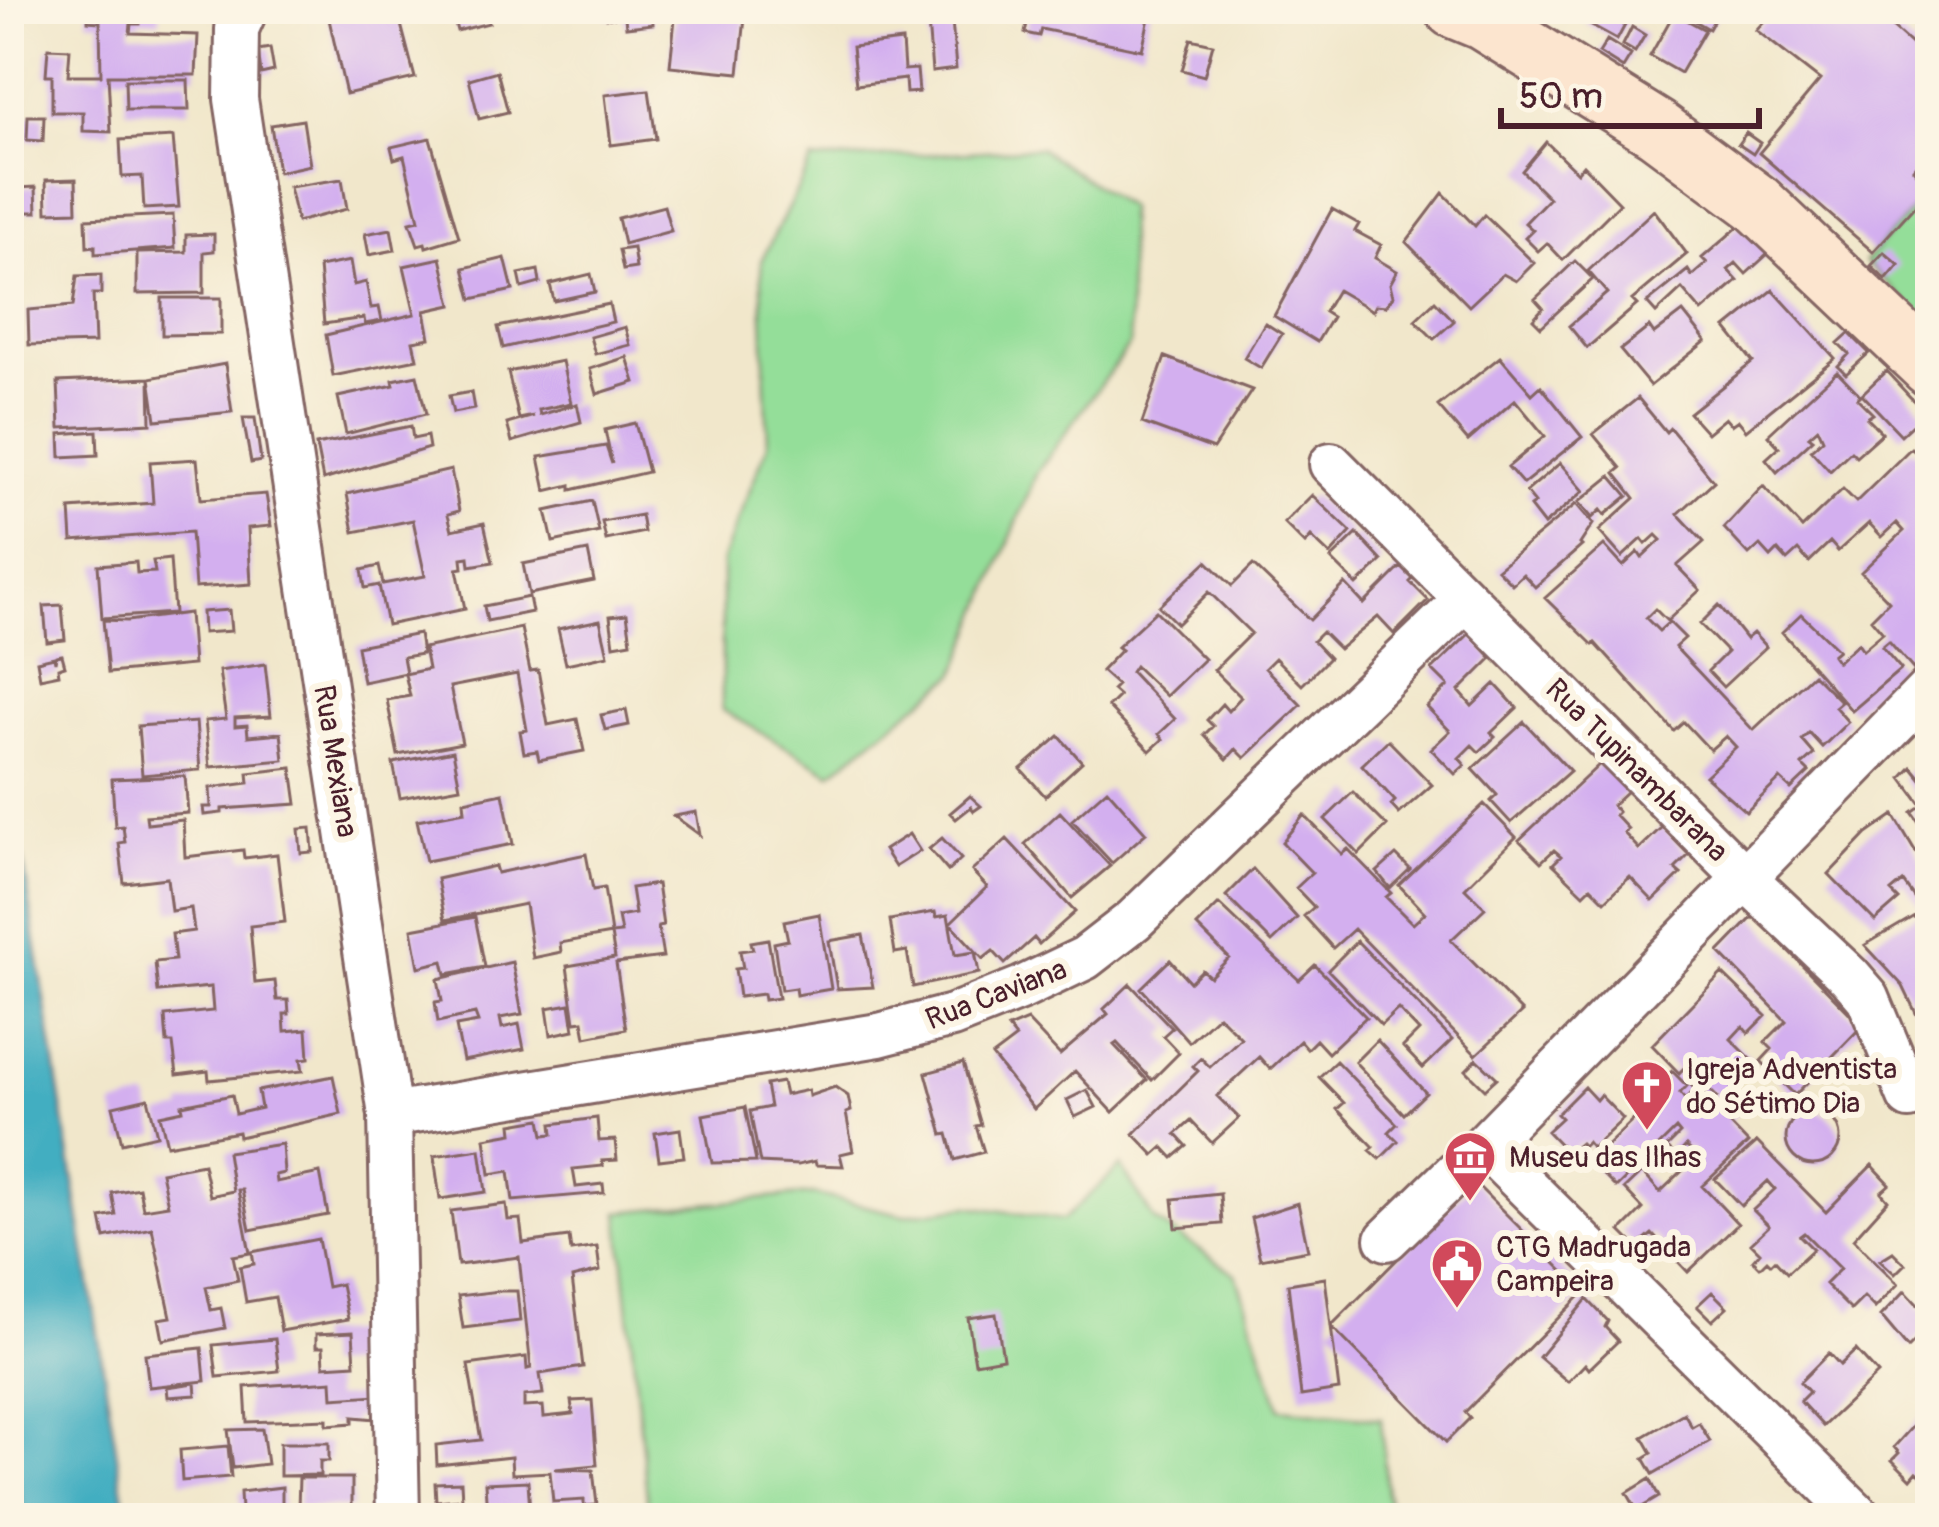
<svg xmlns="http://www.w3.org/2000/svg" width="1939" height="1527" font-family="Pangolin,sans-serif">
<style>
.green{fill:#94de99;stroke:#6f7e62;stroke-width:3}
.water{fill:#42aec1;stroke:#466676;stroke-width:3}
.building{fill:#d3afef}
.lines{fill:none;stroke-linecap:round;stroke-linejoin:round}
.street-casing{stroke:#846563;stroke-width:48}
.secondary-casing{stroke:#846563;stroke-width:63}
.street{stroke:#fff;stroke-width:42}
.secondary{stroke:#fce5cf;stroke-width:57}
.labels{text-anchor:middle;stroke-width:12;stroke-linejoin:round;paint-order:stroke}
.street-label{font-size:30px;fill:#4a1f2b;stroke:#fcf5e5}
.poi-label{font-size:30px;fill:#4a1f2b;stroke:#fcf5e5;text-anchor:start}
</style>
<rect width="100%" height="100%" fill="#fcf5e5"/>
<filter id="ink" filterUnits="userSpaceOnUse"><feTurbulence type="fractalNoise" baseFrequency=".00833" numOctaves="2"/><feDisplacementMap in="SourceGraphic" scale="24" xChannelSelector="R" yChannelSelector="G"/><feConvolveMatrix kernelMatrix="1 2 1 2 8 2 1 2 1" color-interpolation-filters="sRGB"/></filter>
<filter id="wash" filterUnits="userSpaceOnUse"><feTurbulence type="fractalNoise" baseFrequency=".004" numOctaves="4" result="noise"/><feDisplacementMap in="SourceGraphic" scale="48" xChannelSelector="R" yChannelSelector="G"/><feGaussianBlur stdDeviation="2.7" result="paint"/><feColorMatrix in="noise" values="0 0 0 0 0 0 0 0 0 0 0 0 0 0 0 0 0 1.4 0 .05"/><feComposite in="paint" operator="in"/></filter>
<g filter="url(#wash)">
<rect width="100%" height="100%" fill="#f1e7cb"/>
<path class="green" d="M 1040,148 L 1127,207 L 1130,344 L 1037,472 L 956,674 L 831,773 L 722,710 L 722,560 L 768,444 L 761,261 L 812,161 Z
M 1930,190 L 1930,325 L 1865,262 Z
M 1121,1166 L 1154,1220 L 1236,1274 L 1280,1408 L 1381,1419 L 1388,1507 L 1395,1518 L 649,1518 L 619,1212 L 813,1194 L 904,1215 L 969,1206 L 1063,1220 Z"/>
<path class="water" d="M 9,772 L 127,1518 L 24,1518 L 9,1435 Z"/>
<g id="blocks">
<path class="building" d="M 88,9 L 160,9 L 160,21 L 140,20 L 140,24 L 131,24 L 130,33 L 198,35 L 196,75 L 108,75 L 111,132 L 83,131 L 83,112 L 52,112 L 52,75 L 46,75 L 48,48 L 70,49 L 68,75 L 101,75 L 100,22 L 88,21 Z
M 355,9 L 397,9 L 415,78 L 346,94 L 328,15 Z
M 451,9 L 486,9 L 489,23 L 457,31 Z
M 606,9 L 652,9 L 653,24 L 626,27 L 625,17 L 607,18 Z
M 676,9 L 746,9 L 739,73 L 670,66 Z
M 797,9 L 845,9 L 845,12 L 797,17 Z
M 848,9 L 874,9 L 875,17 L 849,21 Z
M 927,9 L 951,9 L 956,69 L 932,72 Z
M 1030,9 L 1151,9 L 1142,50 L 1041,29 L 1039,36 L 1025,33 Z
M 1594,9 L 1622,9 L 1631,14 L 1617,40 L 1586,23 Z
M 1675,9 L 1720,9 L 1709,29 Z
M 1775,9 L 1872,9 L 1930,61 L 1930,174 L 1920,161 L 1913,169 L 1930,189 L 1873,252 L 1759,153 L 1820,80 L 1756,30 Z
M 1674,13 L 1705,30 L 1680,73 L 1650,56 Z
M 1632,27 L 1645,35 L 1635,52 L 1623,45 Z
M 1191,39 L 1213,44 L 1204,76 L 1182,70 Z
M 1607,40 L 1631,55 L 1623,68 L 1599,53 Z
M 902,41 L 904,70 L 917,69 L 919,92 L 906,93 L 905,79 L 856,85 L 852,47 Z
M 270,48 L 274,71 L 261,74 L 258,50 Z
M 497,71 L 508,112 L 479,119 L 469,79 Z
M 125,80 L 188,80 L 189,110 L 126,110 Z
M 649,90 L 656,139 L 611,145 L 605,95 Z
M 28,116 L 44,116 L 43,141 L 27,140 Z
M 303,120 L 310,165 L 278,172 L 271,125 Z
M 1746,133 L 1760,143 L 1753,154 L 1738,144 Z
M 173,137 L 179,207 L 144,209 L 142,176 L 122,177 L 120,140 Z
M 430,138 L 459,237 L 426,247 L 425,243 L 418,245 L 410,222 L 419,220 L 404,156 L 394,159 L 391,147 Z
M 1546,142 L 1577,172 L 1583,165 L 1620,203 L 1563,260 L 1547,243 L 1538,251 L 1525,238 L 1533,230 L 1525,223 L 1549,198 L 1522,171 Z
M 76,179 L 77,211 L 47,212 L 46,180 Z
M 342,179 L 347,209 L 297,222 L 289,187 Z
M 9,181 L 17,181 L 18,188 L 36,187 L 37,212 L 9,212 Z
M 1443,193 L 1475,226 L 1484,215 L 1534,263 L 1516,281 L 1503,274 L 1469,306 L 1406,242 Z
M 664,206 L 671,231 L 624,244 L 618,218 Z
M 1332,209 L 1359,224 L 1355,231 L 1381,245 L 1375,258 L 1397,271 L 1390,284 L 1393,296 L 1386,306 L 1376,305 L 1373,311 L 1337,290 L 1324,312 L 1332,317 L 1317,342 L 1274,316 Z
M 1654,210 L 1687,254 L 1632,300 L 1637,305 L 1587,348 L 1569,326 L 1607,293 L 1588,271 Z
M 173,215 L 175,248 L 95,254 L 95,246 L 87,247 L 86,219 Z
M 1739,226 L 1770,252 L 1746,274 L 1736,263 L 1728,270 L 1738,281 L 1702,312 L 1682,289 L 1656,313 L 1647,303 L 1688,270 L 1692,276 L 1707,263 L 1702,258 Z
M 391,229 L 395,250 L 369,255 L 365,234 Z
M 214,234 L 214,251 L 204,252 L 204,293 L 137,294 L 137,253 L 186,252 L 186,235 Z
M 633,248 L 636,268 L 623,270 L 619,250 Z
M 1884,252 L 1899,265 L 1886,280 L 1871,266 Z
M 441,258 L 452,305 L 425,311 L 430,338 L 413,341 L 417,359 L 333,376 L 326,335 L 415,314 L 404,266 Z
M 505,258 L 513,290 L 472,299 L 464,268 Z
M 350,261 L 354,285 L 366,282 L 371,308 L 379,307 L 382,321 L 365,324 L 364,318 L 324,324 L 319,267 Z
M 1575,261 L 1593,279 L 1541,327 L 1533,319 L 1543,308 L 1535,299 Z
M 538,270 L 540,283 L 522,288 L 519,274 Z
M 591,274 L 595,292 L 554,301 L 550,284 Z
M 101,275 L 101,294 L 93,294 L 95,343 L 29,345 L 28,310 L 73,306 L 77,276 Z
M 1773,290 L 1835,358 L 1746,430 L 1738,420 L 1731,425 L 1725,418 L 1707,433 L 1689,413 L 1753,362 L 1726,328 Z
M 162,298 L 221,298 L 221,334 L 162,335 Z
M 1435,301 L 1454,321 L 1434,339 L 1415,320 Z
M 609,304 L 613,322 L 503,348 L 498,327 Z
M 1683,312 L 1706,341 L 1650,386 L 1620,350 L 1649,327 L 1654,334 Z
M 1265,323 L 1282,334 L 1261,368 L 1244,358 Z
M 625,327 L 630,345 L 595,354 L 590,337 Z
M 1849,333 L 1869,353 L 1846,374 L 1838,366 L 1849,354 L 1838,343 Z
M 627,357 L 635,382 L 597,394 L 590,369 Z
M 1165,357 L 1252,390 L 1213,449 L 1142,423 Z
M 1500,357 L 1532,394 L 1541,386 L 1582,437 L 1523,484 L 1508,467 L 1545,436 L 1515,400 L 1468,441 L 1438,406 Z
M 562,361 L 571,403 L 539,410 L 540,415 L 577,404 L 581,422 L 512,442 L 507,424 L 534,416 L 519,419 L 508,372 Z
M 225,364 L 232,412 L 156,420 L 150,378 L 151,423 L 60,428 L 58,382 L 150,378 Z
M 1837,371 L 1860,395 L 1857,398 L 1873,414 L 1867,418 L 1882,433 L 1856,456 L 1851,451 L 1830,471 L 1811,450 L 1823,439 L 1818,428 L 1809,436 L 1813,439 L 1777,472 L 1766,459 L 1779,447 L 1768,435 Z
M 1886,371 L 1925,413 L 1901,435 L 1862,394 Z
M 417,375 L 426,414 L 346,434 L 338,397 L 394,385 L 393,380 Z
M 471,392 L 474,409 L 453,413 L 449,396 Z
M 1638,398 L 1666,432 L 1670,428 L 1714,481 L 1678,514 L 1704,542 L 1677,566 L 1700,590 L 1667,621 L 1655,609 L 1646,618 L 1659,631 L 1669,622 L 1685,638 L 1675,647 L 1753,730 L 1813,674 L 1841,702 L 1835,707 L 1848,722 L 1822,747 L 1809,733 L 1802,740 L 1814,754 L 1802,765 L 1809,772 L 1791,789 L 1780,779 L 1746,812 L 1705,776 L 1736,747 L 1726,736 L 1710,750 L 1684,722 L 1674,731 L 1595,643 L 1593,645 L 1545,598 L 1604,545 L 1623,566 L 1638,552 L 1642,558 L 1661,540 L 1656,535 L 1646,544 L 1642,539 L 1622,557 L 1599,531 L 1635,498 L 1615,473 L 1621,468 L 1593,434 Z
M 243,418 L 255,418 L 261,461 L 251,463 Z
M 635,423 L 648,472 L 571,490 L 571,485 L 546,491 L 539,457 L 606,446 L 612,464 L 605,430 Z
M 411,426 L 413,439 L 427,436 L 429,448 L 323,480 L 316,445 Z
M 97,431 L 98,455 L 61,457 L 60,434 Z
M 1911,448 L 1923,460 L 1930,453 L 1930,490 L 1924,496 L 1930,503 L 1930,562 L 1927,565 L 1930,569 L 1930,644 L 1921,651 L 1925,657 L 1913,669 L 1889,641 L 1882,647 L 1901,669 L 1852,711 L 1782,632 L 1801,614 L 1838,650 L 1832,655 L 1837,662 L 1858,643 L 1863,650 L 1883,633 L 1871,619 L 1889,601 L 1861,572 L 1904,531 L 1897,523 L 1882,537 L 1869,523 L 1838,551 L 1830,542 L 1809,562 L 1798,550 L 1787,560 L 1778,550 L 1771,557 L 1760,545 L 1749,555 L 1724,528 L 1763,486 L 1802,528 L 1843,489 L 1856,502 Z
M 197,459 L 201,499 L 266,494 L 271,526 L 248,528 L 251,584 L 195,588 L 191,532 L 72,541 L 70,509 L 153,503 L 150,462 Z
M 1560,463 L 1584,491 L 1544,525 L 1530,507 L 1535,503 L 1526,492 Z
M 451,470 L 459,511 L 448,514 L 452,530 L 484,523 L 493,562 L 470,566 L 469,557 L 462,558 L 463,568 L 457,569 L 465,609 L 387,625 L 379,585 L 365,588 L 362,570 L 379,566 L 383,584 L 425,576 L 413,520 L 354,532 L 347,494 Z
M 1611,476 L 1628,496 L 1605,515 L 1601,510 L 1592,518 L 1579,502 Z
M 1312,495 L 1351,532 L 1330,555 L 1311,537 L 1305,544 L 1284,523 Z
M 592,501 L 599,532 L 553,542 L 546,511 Z
M 1576,504 L 1593,524 L 1580,544 L 1582,546 L 1535,587 L 1523,574 L 1512,584 L 1497,569 Z
M 641,515 L 644,532 L 606,540 L 602,522 Z
M 1357,534 L 1382,561 L 1357,585 L 1331,559 Z
M 588,551 L 594,581 L 529,594 L 523,564 Z
M 170,559 L 174,613 L 102,618 L 98,565 L 136,562 L 137,573 L 155,572 L 153,561 Z
M 1207,561 L 1232,586 L 1253,565 L 1310,620 L 1345,584 L 1364,604 L 1401,567 L 1413,579 L 1410,582 L 1428,600 L 1394,634 L 1378,617 L 1339,649 L 1322,632 L 1313,641 L 1329,658 L 1302,685 L 1275,658 L 1265,668 L 1301,705 L 1245,758 L 1236,749 L 1227,759 L 1204,735 L 1213,726 L 1207,720 L 1222,704 L 1228,711 L 1241,697 L 1214,670 L 1251,633 L 1209,592 L 1177,624 L 1159,606 Z
M 529,597 L 532,612 L 487,621 L 484,606 Z
M 62,605 L 65,640 L 47,642 L 44,606 Z
M 1719,605 L 1746,639 L 1753,633 L 1766,647 L 1723,687 L 1708,671 L 1727,652 L 1700,624 Z
M 229,610 L 231,631 L 203,633 L 202,612 Z
M 1156,611 L 1204,659 L 1166,696 L 1135,666 L 1131,672 L 1175,719 L 1159,734 L 1163,739 L 1150,751 L 1108,707 L 1119,696 L 1112,690 L 1117,685 L 1101,671 L 1121,650 L 1117,647 Z
M 189,613 L 193,665 L 108,673 L 103,620 L 127,621 Z
M 627,614 L 631,642 L 614,645 L 610,616 Z
M 600,620 L 608,655 L 566,664 L 558,629 Z
M 521,628 L 530,671 L 538,670 L 548,725 L 577,719 L 584,751 L 539,760 L 537,751 L 524,753 L 520,731 L 527,730 L 517,674 L 450,687 L 462,743 L 398,755 L 387,700 L 410,696 L 405,674 L 428,669 L 424,648 Z
M 419,634 L 422,654 L 403,657 L 406,673 L 363,682 L 357,646 Z
M 1469,634 L 1492,658 L 1459,691 L 1472,706 L 1495,684 L 1517,708 L 1491,733 L 1495,737 L 1479,752 L 1472,745 L 1459,758 L 1465,765 L 1455,774 L 1431,749 L 1450,731 L 1427,707 L 1448,686 L 1432,670 Z
M 62,655 L 65,666 L 58,668 L 59,674 L 40,678 L 37,661 L 54,657 L 55,662 L 56,656 Z
M 265,664 L 271,716 L 235,718 L 235,726 L 247,725 L 248,736 L 281,733 L 284,760 L 210,767 L 205,721 L 226,719 L 219,671 Z
M 626,710 L 629,725 L 605,730 L 601,715 Z
M 196,722 L 200,770 L 142,775 L 138,726 Z
M 1524,722 L 1570,771 L 1511,823 L 1491,801 L 1497,795 L 1473,769 Z
M 1059,736 L 1082,762 L 1045,796 L 1021,769 Z
M 1388,740 L 1432,785 L 1399,814 L 1391,805 L 1395,801 L 1362,765 Z
M 453,751 L 460,787 L 400,798 L 393,763 Z
M 1602,762 L 1629,789 L 1612,805 L 1618,812 L 1615,815 L 1628,829 L 1624,833 L 1639,849 L 1662,827 L 1689,855 L 1675,869 L 1681,874 L 1653,901 L 1630,877 L 1605,901 L 1591,887 L 1584,894 L 1553,864 L 1561,856 L 1554,850 L 1541,862 L 1519,840 Z
M 1912,767 L 1930,789 L 1930,838 L 1912,812 L 1922,805 L 1902,778 Z
M 292,768 L 297,804 L 222,809 L 222,813 L 204,815 L 203,807 L 211,807 L 210,788 L 249,783 L 248,773 Z
M 185,776 L 188,813 L 146,816 L 147,824 L 183,820 L 185,857 L 243,850 L 244,858 L 277,854 L 285,922 L 250,926 L 255,983 L 275,981 L 277,1000 L 288,1000 L 289,1014 L 284,1014 L 285,1031 L 307,1029 L 309,1058 L 301,1059 L 303,1071 L 209,1080 L 208,1071 L 177,1075 L 173,1043 L 167,1043 L 165,1016 L 213,1011 L 211,987 L 158,992 L 155,962 L 175,960 L 172,934 L 194,931 L 191,908 L 171,911 L 167,878 L 124,883 L 119,843 L 125,842 L 123,826 L 115,827 L 112,779 Z
M 1107,789 L 1146,833 L 1112,863 L 1072,820 Z
M 1353,792 L 1387,826 L 1359,854 L 1325,819 Z
M 503,793 L 513,844 L 426,861 L 417,820 L 465,811 L 464,801 Z
M 970,796 L 981,806 L 974,811 L 971,807 L 956,819 L 950,813 Z
M 1484,804 L 1516,837 L 1465,888 L 1485,908 L 1451,940 L 1522,1012 L 1476,1055 L 1354,929 L 1333,948 L 1304,916 L 1314,907 L 1296,888 L 1312,873 L 1282,842 L 1304,815 L 1342,854 L 1348,849 L 1391,893 L 1386,897 L 1413,924 L 1425,913 L 1399,885 Z
M 696,812 L 700,835 L 674,816 Z
M 1060,812 L 1110,866 L 1072,898 L 1025,844 Z
M 1894,815 L 1923,864 L 1930,859 L 1930,907 L 1924,911 L 1903,882 L 1891,892 L 1899,900 L 1875,921 L 1829,874 L 1867,834 Z
M 311,828 L 313,852 L 301,853 L 299,829 Z
M 909,834 L 920,851 L 895,867 L 884,850 Z
M 942,838 L 961,859 L 948,871 L 929,849 Z
M 1007,839 L 1075,912 L 1039,944 L 1034,938 L 1005,964 L 993,951 L 983,959 L 950,923 L 987,887 L 972,871 Z
M 586,854 L 593,890 L 604,888 L 611,934 L 560,943 L 561,952 L 533,958 L 525,904 L 445,920 L 437,879 L 495,866 L 497,873 Z
M 1396,855 L 1410,869 L 1390,888 L 1377,872 Z
M 1253,869 L 1297,918 L 1272,942 L 1226,896 Z
M 657,884 L 663,926 L 658,927 L 663,957 L 616,963 L 626,1029 L 586,1037 L 583,1021 L 575,1022 L 567,966 L 615,958 L 611,934 L 621,933 L 618,917 L 635,914 L 631,888 Z
M 1219,904 L 1299,980 L 1315,965 L 1366,1017 L 1328,1053 L 1316,1040 L 1307,1049 L 1300,1041 L 1270,1069 L 1259,1057 L 1217,1096 L 1239,1118 L 1212,1143 L 1191,1121 L 1176,1134 L 1187,1146 L 1173,1158 L 1163,1147 L 1154,1155 L 1134,1134 L 1198,1071 L 1193,1066 L 1201,1058 L 1210,1067 L 1241,1038 L 1218,1015 L 1189,1042 L 1141,988 L 1170,960 L 1190,982 L 1202,970 L 1210,977 L 1229,958 L 1197,926 Z
M 1923,911 L 1930,924 L 1930,1029 L 1925,1032 L 1903,986 L 1865,945 Z
M 935,912 L 936,917 L 948,915 L 955,955 L 975,952 L 979,973 L 913,987 L 907,951 L 895,953 L 890,920 Z
M 819,914 L 831,989 L 796,995 L 795,988 L 781,990 L 774,943 L 788,940 L 784,921 Z
M 1754,916 L 1862,1026 L 1795,1095 L 1761,1061 L 1772,1049 L 1765,1042 L 1786,1021 L 1719,952 Z
M 475,917 L 485,967 L 446,974 L 443,961 L 419,967 L 412,929 Z
M 863,935 L 873,987 L 837,989 L 829,941 Z
M 768,939 L 778,998 L 764,1000 L 763,994 L 739,997 L 735,969 L 743,968 L 740,951 L 753,949 L 751,942 Z
M 1357,941 L 1452,1040 L 1423,1068 L 1403,1047 L 1419,1031 L 1398,1009 L 1381,1025 L 1328,970 Z
M 512,962 L 522,1014 L 500,1018 L 502,1028 L 519,1024 L 524,1049 L 463,1061 L 456,1026 L 478,1022 L 475,1014 L 438,1022 L 435,1002 L 442,1001 L 438,979 Z
M 1722,973 L 1766,1016 L 1749,1033 L 1743,1026 L 1731,1039 L 1755,1063 L 1731,1087 L 1747,1104 L 1728,1122 L 1748,1143 L 1702,1186 L 1738,1224 L 1688,1272 L 1652,1234 L 1637,1247 L 1621,1231 L 1643,1209 L 1624,1189 L 1642,1172 L 1660,1192 L 1697,1157 L 1686,1146 L 1676,1157 L 1667,1147 L 1680,1134 L 1676,1129 L 1616,1188 L 1590,1162 L 1651,1103 L 1645,1097 L 1672,1071 L 1687,1086 L 1680,1093 L 1685,1099 L 1693,1092 L 1708,1107 L 1717,1097 L 1709,1089 L 1702,1096 L 1688,1082 L 1693,1078 L 1684,1068 L 1679,1073 L 1652,1045 Z
M 1130,984 L 1172,1028 L 1163,1036 L 1179,1053 L 1152,1080 L 1117,1043 L 1114,1045 L 1147,1080 L 1113,1112 L 1075,1071 L 1034,1109 L 992,1056 L 1016,1038 L 1008,1028 L 1027,1020 L 1060,1055 L 1108,1014 L 1104,1009 Z
M 570,1004 L 574,1030 L 551,1035 L 547,1008 Z
M 1377,1040 L 1426,1093 L 1404,1114 L 1355,1062 Z
M 1477,1059 L 1497,1078 L 1485,1089 L 1466,1070 Z
M 1336,1061 L 1397,1124 L 1389,1132 L 1398,1141 L 1380,1159 L 1370,1150 L 1374,1147 L 1337,1109 L 1344,1103 L 1319,1077 Z
M 963,1063 L 981,1125 L 976,1126 L 984,1152 L 955,1160 L 948,1134 L 943,1135 L 926,1073 Z
M 333,1076 L 341,1114 L 239,1137 L 238,1132 L 167,1145 L 160,1115 L 183,1110 L 182,1105 L 232,1095 L 236,1114 L 261,1108 L 258,1091 Z
M 782,1082 L 785,1095 L 808,1090 L 809,1096 L 835,1087 L 848,1096 L 851,1111 L 846,1113 L 853,1151 L 840,1154 L 843,1166 L 816,1165 L 815,1161 L 798,1165 L 760,1163 L 750,1111 L 770,1107 L 766,1085 Z
M 1584,1087 L 1596,1100 L 1600,1095 L 1623,1119 L 1592,1148 L 1587,1142 L 1583,1146 L 1580,1143 L 1568,1153 L 1547,1131 L 1561,1118 L 1557,1114 Z
M 1087,1090 L 1096,1107 L 1075,1117 L 1067,1100 Z
M 148,1098 L 157,1135 L 122,1143 L 113,1106 Z
M 745,1107 L 756,1162 L 712,1163 L 703,1115 Z
M1786 1138a27 27 0 1 1 54 0a27 27 0 1 1-54 0Z
M 597,1118 L 599,1141 L 615,1140 L 617,1160 L 602,1161 L 603,1166 L 573,1169 L 576,1187 L 603,1184 L 604,1193 L 513,1201 L 509,1171 L 490,1174 L 485,1138 L 513,1133 L 512,1124 L 541,1119 L 544,1135 L 553,1134 L 552,1124 Z
M 680,1129 L 684,1157 L 659,1160 L 655,1133 Z
M 1757,1142 L 1826,1212 L 1872,1165 L 1890,1184 L 1881,1192 L 1888,1200 L 1853,1239 L 1898,1284 L 1875,1308 L 1864,1297 L 1851,1310 L 1825,1284 L 1840,1269 L 1804,1233 L 1800,1236 L 1813,1249 L 1787,1273 L 1775,1260 L 1771,1264 L 1767,1260 L 1760,1267 L 1753,1260 L 1760,1252 L 1751,1243 L 1769,1226 L 1753,1210 L 1775,1189 L 1768,1181 L 1741,1206 L 1715,1179 Z
M 282,1144 L 284,1173 L 275,1175 L 276,1182 L 320,1173 L 328,1215 L 250,1230 L 242,1190 L 238,1190 L 250,1253 L 233,1256 L 238,1280 L 206,1287 L 211,1310 L 221,1308 L 225,1328 L 163,1340 L 159,1319 L 171,1317 L 152,1228 L 105,1238 L 101,1218 L 116,1215 L 112,1193 L 139,1188 L 143,1209 L 168,1205 L 161,1172 L 203,1164 L 210,1196 L 233,1191 L 227,1152 Z
M 480,1149 L 486,1192 L 440,1199 L 434,1156 Z
M 1474,1182 L 1584,1292 L 1465,1412 L 1470,1418 L 1446,1442 L 1331,1326 Z
M 1220,1194 L 1222,1224 L 1176,1228 L 1173,1199 Z
M 1298,1203 L 1308,1250 L 1260,1259 L 1251,1218 Z
M 506,1204 L 508,1220 L 520,1219 L 523,1243 L 569,1237 L 571,1251 L 597,1247 L 600,1271 L 572,1278 L 583,1367 L 540,1374 L 543,1394 L 524,1396 L 524,1407 L 543,1406 L 544,1417 L 573,1414 L 571,1401 L 592,1400 L 597,1465 L 555,1469 L 593,1470 L 597,1505 L 584,1506 L 584,1500 L 553,1502 L 550,1472 L 512,1474 L 511,1457 L 437,1465 L 436,1445 L 481,1440 L 468,1365 L 526,1357 L 527,1369 L 531,1368 L 519,1257 L 458,1265 L 451,1211 Z
M 318,1239 L 327,1287 L 341,1284 L 348,1319 L 281,1331 L 275,1297 L 246,1302 L 240,1267 L 254,1264 L 252,1252 Z
M 1893,1252 L 1905,1264 L 1895,1274 L 1880,1260 Z
M 1325,1278 L 1339,1390 L 1301,1396 L 1288,1284 Z
M 499,1291 L 517,1291 L 520,1321 L 463,1328 L 458,1296 Z
M 1905,1291 L 1930,1318 L 1930,1326 L 1908,1348 L 1881,1316 Z
M 1712,1292 L 1727,1307 L 1712,1321 L 1697,1306 Z
M 1587,1299 L 1608,1321 L 1605,1327 L 1618,1341 L 1589,1369 L 1585,1364 L 1568,1382 L 1539,1357 Z
M 996,1314 L 1003,1358 L 975,1363 L 968,1318 Z
M 353,1332 L 355,1364 L 324,1366 L 323,1347 L 316,1347 L 316,1334 Z
M 275,1339 L 279,1371 L 217,1377 L 213,1345 Z
M 202,1348 L 205,1381 L 149,1387 L 145,1354 Z
M 1856,1350 L 1878,1374 L 1823,1426 L 1800,1401 L 1809,1392 L 1800,1382 L 1829,1353 L 1840,1365 Z
M 332,1381 L 333,1398 L 377,1395 L 377,1419 L 353,1417 L 353,1423 L 327,1425 L 327,1419 L 247,1422 L 245,1387 Z
M 195,1383 L 196,1395 L 168,1397 L 167,1387 Z
M 1930,1407 L 1930,1473 L 1925,1479 L 1917,1472 L 1911,1479 L 1892,1460 L 1899,1453 L 1894,1447 Z
M 1684,1413 L 1692,1427 L 1699,1423 L 1710,1441 L 1653,1474 L 1644,1458 L 1652,1453 L 1643,1437 Z
M 262,1429 L 267,1464 L 233,1468 L 228,1430 Z
M 280,1443 L 329,1443 L 329,1461 L 320,1461 L 320,1475 L 280,1476 Z
M 228,1446 L 231,1477 L 182,1481 L 180,1450 Z
M 299,1478 L 352,1478 L 352,1508 L 298,1508 Z
M 1650,1479 L 1659,1497 L 1637,1510 L 1627,1493 Z
M 528,1481 L 530,1512 L 487,1514 L 485,1483 Z
M 461,1482 L 462,1499 L 436,1501 L 435,1483 Z
M 282,1487 L 282,1508 L 241,1511 L 240,1492 Z"/>
</g>
</g>
<g filter="url(#ink)">
<use href="#blocks" fill-opacity="0" stroke="#846563" stroke-width="3"/>
<g class="lines">
<g class="street-casing">
<path id="street" d="M 246,9 L 237,29 L 236,99 L 390,1115 L 398,1518
M 1331,464 L 1744,877 L 1849,976 L 1868,998 L 1909,1097
M 390,1115 L 879,1035 L 952,1016 L 1022,988 L 1085,958 L 1134,920 L 1466,599
M 1484,1145 L 1861,1518
M 1387,1239 L 1484,1145 L 1930,688"/>
</g>
<g class="secondary-casing">
<path id="secondary" d="M 1454,9 L 1483,21 L 1657,129 L 1757,203 L 1930,367"/>
</g>
<use href="#street" class="street"/>
<use href="#secondary" class="secondary"/>
</g>
</g>
<defs>
<g id="church-pin" transform="scale(2.7)"><path d="M0 17L-7.5 6A9.5 9.5 0 1 1 7.5 6Z" fill="#d1495b" stroke="#fcf5e5"/><path d="M-1.2-6h2.4v3.5h3.3v2.4h-3.3V6h-2.4V-.1h-3.3v-2.4h3.3Z" fill="#fff"/></g>
<g id="museum-pin" transform="scale(2.7)"><path d="M0 17L-7.5 6A9.5 9.5 0 1 1 7.5 6Z" fill="#d1495b" stroke="#fcf5e5"/><path d="M0-6L6-3V-2H-6V-3ZM-5-1h2V3h-2ZM-1-1h2V3h-2ZM3-1h2V3H3ZM-6 4H6V6H-6Z" fill="#fff"/></g>
<g id="civic-pin" transform="scale(2.7)"><path d="M0 17L-7.5 6A9.5 9.5 0 1 1 7.5 6Z" fill="#d1495b" stroke="#fcf5e5"/><path d="M-.6-6.5H3V-4.5H.6V-3L4-1V1h2V6H-6V1h2V-1L-.6-3ZM-1.2 2.5V6h2.4V2.5Z" fill="#fff"/></g>
</defs>
<g fill-rule="evenodd">
<use href="#church-pin" x="1647" y="1086"/>
<use href="#museum-pin" x="1470" y="1157"/>
<use href="#civic-pin" x="1457" y="1264"/>
</g>
<g class="labels">
<g class="street-label">
<text transform="translate(336 761) rotate(81)" y="10">Rua Mexiana</text>
<text transform="translate(1637 770) rotate(45)" y="10">Rua Tupinambarana</text>
<text transform="translate(996 994) rotate(-21)" y="10">Rua Caviana</text>
</g>
<g class="poi-label">
<text x="1686" y="1079">Igreja Adventista<tspan x="1686" dy="34">do Sétimo Dia</tspan></text>
<text x="1509" y="1167">Museu das Ilhas</text>
<text x="1496" y="1257">CTG Madrugada<tspan x="1496" dy="34">Campeira</tspan></text>
</g>
</g>
<rect width="1939" height="1527" fill="none" stroke="#fcf5e5" stroke-width="48"/>
<path d="M1501 108v18h258v-18" fill="none" stroke="#4a1f2b" stroke-width="6"/>
<text x="1519" y="108" font-size="36" fill="#4a1f2b" stroke="#fcf5e5" stroke-width="9" paint-order="stroke">50 m</text>
</svg>
